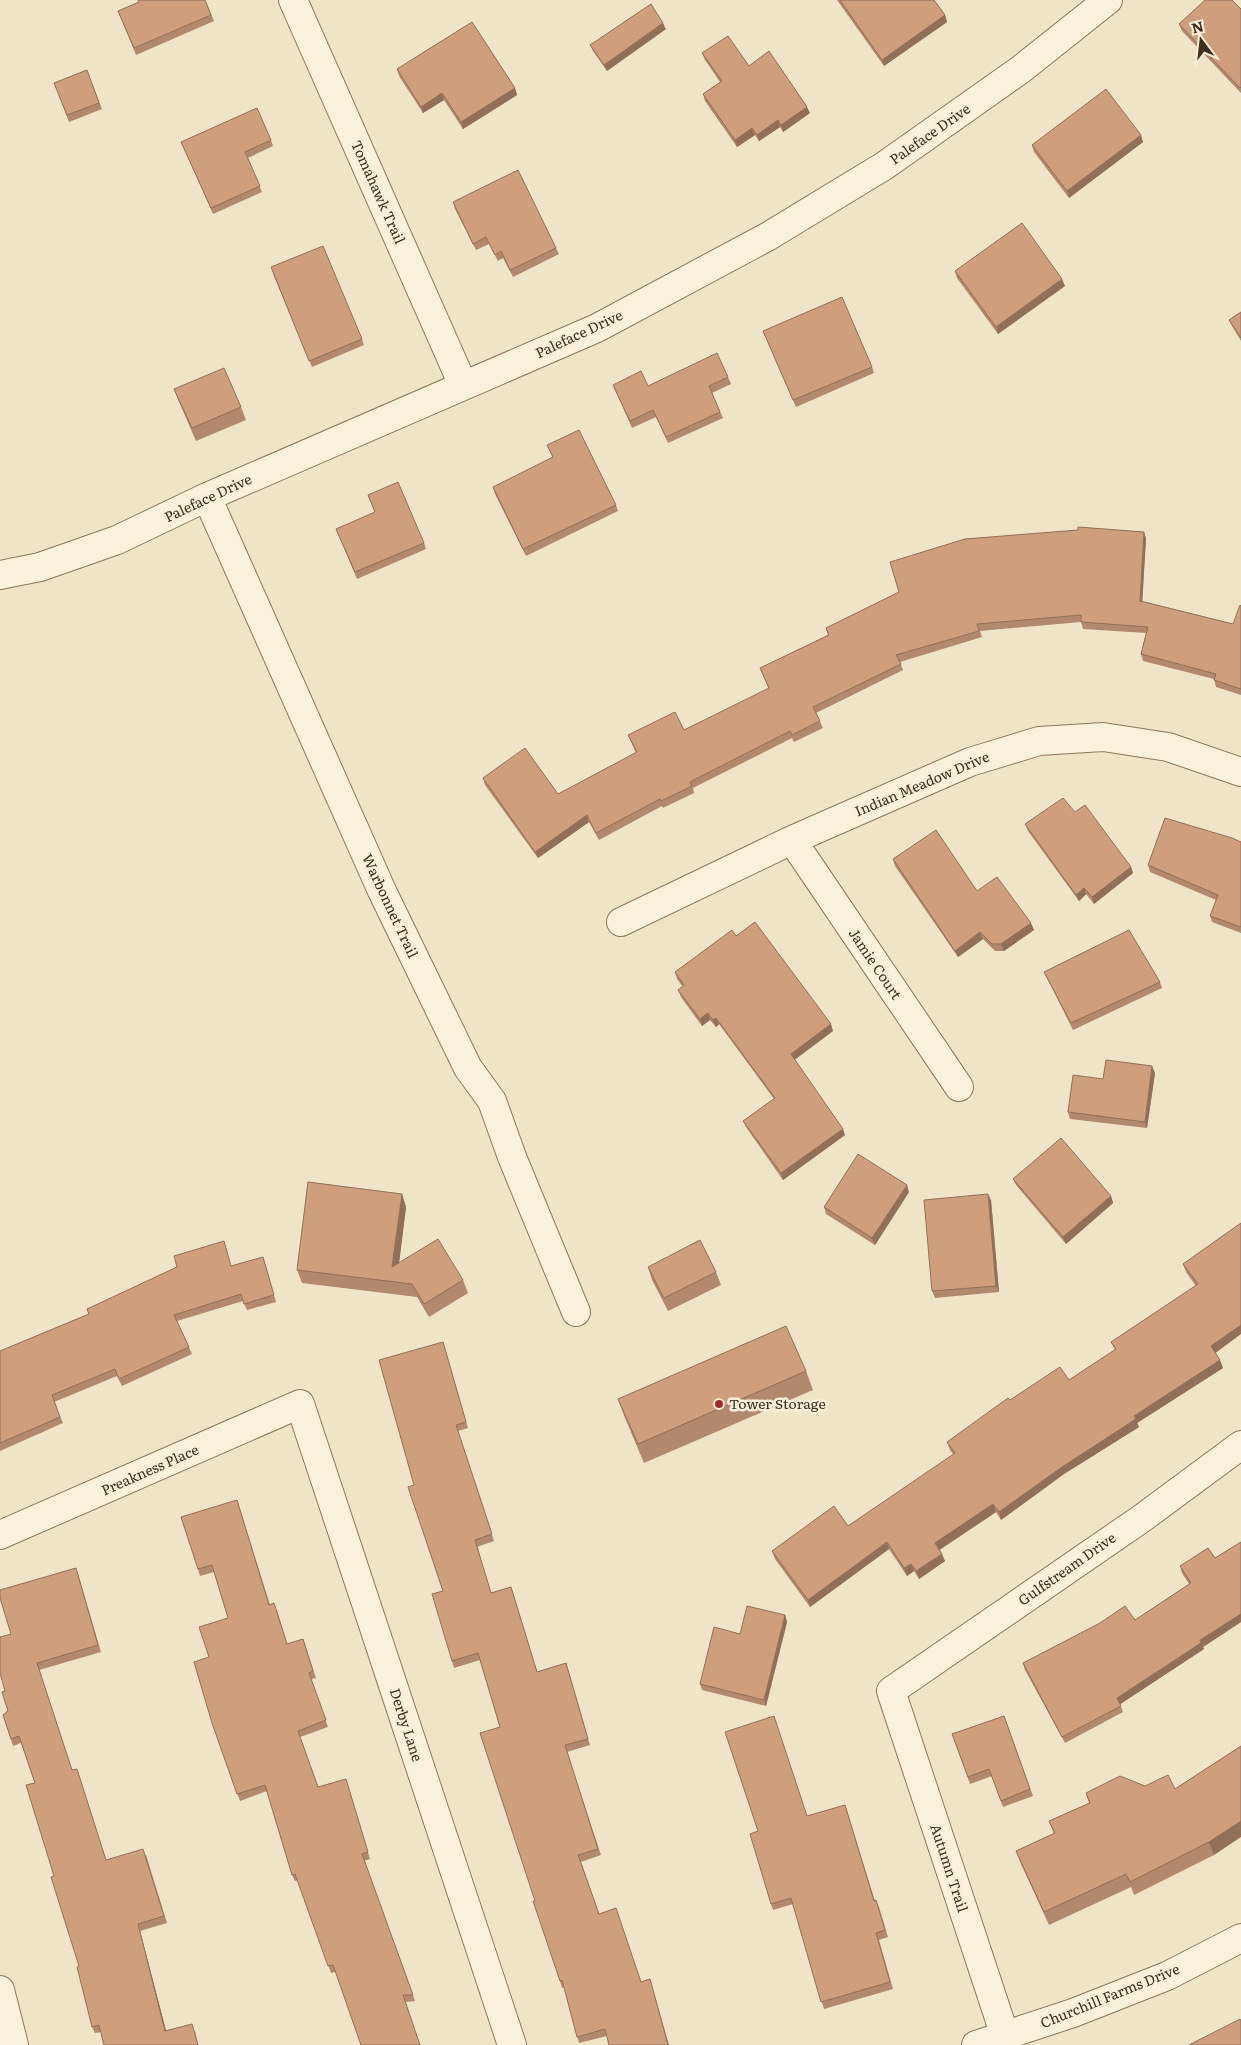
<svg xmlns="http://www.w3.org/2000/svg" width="1241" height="2045" font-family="Literata,serif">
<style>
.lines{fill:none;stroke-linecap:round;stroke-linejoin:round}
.minor-casing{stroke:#8d765c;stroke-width:30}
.minor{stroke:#faf1dc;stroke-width:28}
.wall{fill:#b2896c}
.shaded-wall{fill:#916f58}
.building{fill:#cf9f7d;stroke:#916f58}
.poi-dot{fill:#9e2a2b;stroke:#f7eed8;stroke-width:2}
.labels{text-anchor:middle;stroke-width:5;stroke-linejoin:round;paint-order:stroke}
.street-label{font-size:14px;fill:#3d2e20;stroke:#f7eed8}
.poi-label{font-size:14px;fill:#3d2e20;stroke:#f7eed8;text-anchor:start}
</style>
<rect width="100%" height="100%" fill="#f0e4c8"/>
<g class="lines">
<g class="minor-casing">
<path id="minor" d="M 293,0 L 463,385
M 207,497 L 382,891 L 468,1068 L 492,1101 L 512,1157 L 576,1312
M 0,575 L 40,567 L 117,540 L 207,497 L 597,328 L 767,237 L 884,166 L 1020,70 L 1108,0
M 792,840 L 959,1087
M 621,922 L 792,840 L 970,762 L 1039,741 L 1103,737 L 1168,747 L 1241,772
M 0,1535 L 300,1404 L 512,2045
M 0,1990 L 14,2045
M 976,2045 L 1073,2013 L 1167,1976 L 1241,1938
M 1008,2045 L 891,1691 L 1141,1519 L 1241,1445"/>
</g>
<use href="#minor" class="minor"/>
</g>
<path class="wall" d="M 138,0 L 205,0 L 214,21 L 136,55 L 118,11 L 139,2 Z
M 837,0 L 934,0 L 945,15 L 947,22 L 884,66 Z
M 1241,9 L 1241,93 L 1182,31 L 1179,24 Z
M 666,29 L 607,71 L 593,51 L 590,45 Z
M 702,53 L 749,66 L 810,113 L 783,132 L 780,127 L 759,141 L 755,135 L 737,147 L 705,101 L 703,94 L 720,82 L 705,60 Z
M 397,69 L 515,88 L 517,95 L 463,129 L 444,100 L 423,113 L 399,76 Z
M 87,70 L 102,109 L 69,122 L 54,83 Z
M 271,140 L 273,146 L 248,158 L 262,192 L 213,214 L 181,142 Z
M 1143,142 L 1069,198 L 1034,152 L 1032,145 Z
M 453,202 L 556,248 L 559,254 L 513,277 L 503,258 L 498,261 L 489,244 L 476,250 L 455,209 Z
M 955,271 L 1065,286 L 998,334 L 957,278 Z
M 273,274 L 362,339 L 364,345 L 312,367 Z
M 1241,312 L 1241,341 L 1232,326 L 1229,320 Z
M 763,331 L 872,367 L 874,373 L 796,407 Z
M 728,377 L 731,384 L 712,393 L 723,418 L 668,443 L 656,417 L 632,428 L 613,385 L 648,386 Z
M 174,389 L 241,407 L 246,420 L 196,441 L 179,402 Z
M 547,445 L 616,505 L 618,511 L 526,556 L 495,494 L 493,487 L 553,458 Z
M 368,495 L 424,543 L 426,549 L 357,579 L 336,529 L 375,513 Z
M 1146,538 L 1142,601 L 1233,624 L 1241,606 L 1241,695 L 1216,687 L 1214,679 L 1143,661 L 1141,654 L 1146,633 L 1083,629 L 1081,622 L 980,631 L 982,637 L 900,662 L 903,670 L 816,713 L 823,728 L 794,742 L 792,738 L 693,788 L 694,793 L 663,808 L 662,806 L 599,840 L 589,822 L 538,858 L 485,785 L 483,778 L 558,794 L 636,753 L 628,735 L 684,730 L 769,689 L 760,668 L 828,635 L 826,628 Z
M 1075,812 L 1131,867 L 1133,873 L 1094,904 L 1086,894 L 1079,901 L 1028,831 L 1025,824 Z
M 1241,842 L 1241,933 L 1212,922 L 1210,916 L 1216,900 L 1150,872 L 1148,865 Z
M 893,859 L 977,891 L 1034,930 L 1004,951 L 995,951 L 983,939 L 958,957 L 895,866 Z
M 736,936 L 833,1031 L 794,1060 L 845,1135 L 783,1180 L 746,1127 L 743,1121 L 774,1099 L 719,1024 L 716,1027 L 710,1020 L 702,1026 L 681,997 L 678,990 L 683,987 L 677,979 L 675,972 Z
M 1044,972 L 1160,982 L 1162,988 L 1073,1030 Z
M 1155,1073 L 1147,1128 L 1070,1119 L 1068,1112 L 1103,1079 Z
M 1013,1179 L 1111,1196 L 1113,1203 L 1066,1244 L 1016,1185 Z
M 909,1192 L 875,1245 L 826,1214 L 824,1207 Z
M 402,1194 L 406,1207 L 399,1263 L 463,1280 L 468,1293 L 429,1317 L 417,1297 L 302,1283 L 297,1270 Z
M 991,1200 L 999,1292 L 935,1298 L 932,1291 Z
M 1241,1223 L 1215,1353 L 1223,1368 L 1137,1423 L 1139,1427 L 1064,1474 L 1001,1520 L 996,1512 L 939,1550 L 945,1561 L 919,1579 L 914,1571 L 907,1576 L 889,1549 L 810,1607 L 775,1559 L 772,1551 L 848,1526 L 954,1455 L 950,1450 L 947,1442 L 1010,1400 L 1069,1380 L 1115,1350 L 1111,1342 L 1196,1286 L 1186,1272 L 1183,1264 Z
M 226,1248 L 231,1266 L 263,1257 L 276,1302 L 247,1310 L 243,1301 L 177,1321 L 192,1354 L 122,1386 L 117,1376 L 54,1402 L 63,1423 L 0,1451 L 0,1351 L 89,1314 L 87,1309 Z
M 648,1267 L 716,1272 L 721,1285 L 668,1311 L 652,1280 Z
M 443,1342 L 468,1428 L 458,1431 L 494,1541 L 477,1547 L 491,1593 L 511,1587 L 537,1672 L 566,1663 L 590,1745 L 567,1752 L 601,1855 L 581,1862 L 599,1914 L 641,1982 L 650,1979 L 652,1986 L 607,2036 L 579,2043 L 564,1987 L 562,1988 L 560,1981 L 535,1901 L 500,1727 L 480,1660 L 454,1668 L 452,1661 L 443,1591 L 414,1485 Z
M 806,1371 L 813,1390 L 644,1463 L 625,1418 L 618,1399 Z
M 237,1500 L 270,1605 L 277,1610 L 287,1644 L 303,1639 L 316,1678 L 311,1679 L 328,1727 L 300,1737 L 318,1787 L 346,1779 L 370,1859 L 364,1861 L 415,2001 L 406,2002 L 335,1972 L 331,1973 L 298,1880 L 295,1881 L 292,1875 L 267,1791 L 240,1801 L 212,1723 L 209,1657 L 228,1618 L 214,1572 L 200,1576 L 198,1569 Z
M 1241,1542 L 1241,1622 L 1203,1647 L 1204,1649 L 1120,1704 L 1123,1712 L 1065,1743 L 1025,1670 L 1023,1663 L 1135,1620 L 1189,1584 L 1182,1573 L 1180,1566 L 1215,1558 Z
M 78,1574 L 101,1652 L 39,1670 L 72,1770 L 106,1860 L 146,1855 L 167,1923 L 140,1931 L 166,2031 L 195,2031 L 198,2045 L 104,2045 L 101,2032 L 95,2033 L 92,2027 L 79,1966 L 54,1876 L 35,1783 L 21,1743 L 13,1746 L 3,1715 L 8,1711 L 5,1691 L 11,1634 Z
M 785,1615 L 787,1622 L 766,1706 L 702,1690 L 700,1684 L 740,1634 Z
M 1004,1716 L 1033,1796 L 1003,1807 L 992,1776 L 970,1784 L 952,1734 Z
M 1241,1746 L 1214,1855 L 1134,1895 L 1131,1887 L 1049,1925 L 1021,1864 L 1016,1851 L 1054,1834 L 1049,1821 L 1089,1803 L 1086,1793 L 1145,1786 L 1175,1789 Z
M 845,1805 L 875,1901 L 879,1907 L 888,1937 L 879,1940 L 893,1989 L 824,2009 L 793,1904 L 773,1910 L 771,1904 L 807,1816 Z"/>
<path class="shaded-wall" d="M 945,15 L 947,22 L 884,66 L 882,60 Z
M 663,23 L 666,29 L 607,71 L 604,65 Z
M 515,88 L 517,95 L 463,129 L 461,122 Z
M 442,93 L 444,100 L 423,113 L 421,107 Z
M 807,107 L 810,113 L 783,132 L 781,125 Z
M 778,120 L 780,127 L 759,141 L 757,135 Z
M 752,128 L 755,135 L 737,147 L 735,140 Z
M 1141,135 L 1143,142 L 1069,198 L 1067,191 Z
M 1062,279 L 1065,286 L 998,334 L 996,327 Z
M 1144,532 L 1146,538 L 1142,607 L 1140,601 Z
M 587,815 L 589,822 L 538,858 L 535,852 Z
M 1131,867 L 1133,873 L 1094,904 L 1092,897 Z
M 1084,888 L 1086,894 L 1079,901 L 1076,895 Z
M 1031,923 L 1034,930 L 1004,951 L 1001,944 Z
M 980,932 L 983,939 L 958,957 L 955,951 Z
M 708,1013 L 710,1020 L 702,1026 L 700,1019 Z
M 716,1018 L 719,1024 L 716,1027 L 713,1020 Z
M 831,1024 L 833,1031 L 793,1061 L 791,1054 Z
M 1152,1066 L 1155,1073 L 1147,1128 L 1145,1122 Z
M 843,1129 L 845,1135 L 783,1180 L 781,1173 Z
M 907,1185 L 909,1192 L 875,1245 L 872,1238 Z
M 402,1194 L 406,1207 L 397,1280 L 392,1267 Z
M 988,1194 L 991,1200 L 999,1292 L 996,1286 Z
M 1111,1196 L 1113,1203 L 1066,1244 L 1063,1237 Z
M 1241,1325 L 1241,1334 L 1214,1354 L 1211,1346 Z
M 1220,1360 L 1223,1368 L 1137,1423 L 1139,1427 L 1064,1474 L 1001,1520 L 999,1512 L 1062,1467 L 1134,1416 Z
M 993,1504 L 996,1512 L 938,1551 L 935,1543 Z
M 887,1542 L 889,1549 L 810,1607 L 808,1600 Z
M 942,1554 L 945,1561 L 919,1579 L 916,1571 Z
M 911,1564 L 914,1571 L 907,1576 L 904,1568 Z
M 1241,1614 L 1241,1622 L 1203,1647 L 1204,1649 L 1119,1705 L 1117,1698 L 1200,1640 Z
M 785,1615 L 787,1622 L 766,1706 L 764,1700 Z
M 1241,1821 L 1241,1837 L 1214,1855 L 1209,1842 Z
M 138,1924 L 140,1931 L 168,2038 L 165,2031 Z
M 650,1979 L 652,1986 L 669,2045 L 668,2045 Z"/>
<path class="building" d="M 138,0 L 205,0 L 211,15 L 134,48 L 118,11 L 139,2 Z
M 840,0 L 934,0 L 945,15 L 882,60 Z
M 1205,0 L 1232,0 L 1241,9 L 1241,87 L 1240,88 L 1179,24 Z
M 651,4 L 663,23 L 604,65 L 590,45 Z
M 472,22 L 515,88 L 461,122 L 442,93 L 421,107 L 397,69 Z
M 728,36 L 749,66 L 769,51 L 807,107 L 781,125 L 778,120 L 757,135 L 752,128 L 735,140 L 703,94 L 722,81 L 702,53 Z
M 87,70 L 99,103 L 67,115 L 54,83 Z
M 1106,89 L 1141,135 L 1067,191 L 1032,145 Z
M 257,108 L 271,140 L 245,152 L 260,186 L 211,208 L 181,142 Z
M 518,170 L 556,248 L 510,270 L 501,251 L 495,255 L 486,237 L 473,244 L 453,202 Z
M 1022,223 L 1062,279 L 996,327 L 955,271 Z
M 323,246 L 362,339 L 309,361 L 271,267 Z
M 842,297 L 872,367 L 793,400 L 763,331 Z
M 1241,312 L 1241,338 L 1229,320 Z
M 717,353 L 728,377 L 709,386 L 720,412 L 666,437 L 653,410 L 630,421 L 613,385 L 641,371 L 648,386 Z
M 224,368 L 241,407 L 192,428 L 174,389 Z
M 579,430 L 616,505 L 523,549 L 493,487 L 553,457 L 547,445 Z
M 398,482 L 424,543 L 355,572 L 336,529 L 375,512 L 368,495 Z
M 1078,527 L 1144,532 L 1140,601 L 1233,624 L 1240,605 L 1241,606 L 1241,689 L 1214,680 L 1216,674 L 1141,654 L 1148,627 L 1081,622 L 1081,615 L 977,624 L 979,631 L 896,655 L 901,664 L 813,707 L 820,721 L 792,735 L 790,731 L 690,782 L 692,786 L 661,801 L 660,799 L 596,833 L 587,815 L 535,852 L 483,778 L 525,748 L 558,794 L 637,752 L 628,735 L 675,712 L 684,730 L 769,688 L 760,668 L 829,635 L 826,628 L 899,592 L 890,562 L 965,539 L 1078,530 Z
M 1063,798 L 1075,812 L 1085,805 L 1131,867 L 1092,897 L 1084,888 L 1076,895 L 1025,824 Z
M 1165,818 L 1232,838 L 1241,842 L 1241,927 L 1210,916 L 1218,895 L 1148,865 Z
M 936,830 L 977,891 L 997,877 L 1031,923 L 1001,944 L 992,944 L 980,932 L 955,951 L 893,859 Z
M 755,922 L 831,1024 L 791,1054 L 843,1129 L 781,1173 L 743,1121 L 775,1098 L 716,1018 L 713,1020 L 708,1013 L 700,1019 L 678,990 L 684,985 L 675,972 L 732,930 L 736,936 Z
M 1129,930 L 1160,982 L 1071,1023 L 1044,972 Z
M 1106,1060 L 1152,1066 L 1145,1122 L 1068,1112 L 1073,1075 L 1103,1079 Z
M 1061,1138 L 1111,1196 L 1063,1237 L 1013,1179 Z
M 858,1154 L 907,1185 L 872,1238 L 824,1207 Z
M 308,1182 L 402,1194 L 392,1267 L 438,1239 L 463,1280 L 424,1304 L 412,1284 L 297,1270 Z
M 988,1194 L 996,1286 L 932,1291 L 924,1200 Z
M 1241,1223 L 1241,1325 L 1211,1346 L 1220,1360 L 1134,1416 L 1136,1419 L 1062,1467 L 999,1512 L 993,1504 L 935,1543 L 942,1554 L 916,1571 L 911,1564 L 904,1568 L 887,1542 L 808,1600 L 772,1551 L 834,1506 L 848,1526 L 955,1453 L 947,1442 L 1008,1398 L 1010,1400 L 1060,1367 L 1069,1380 L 1116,1349 L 1111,1342 L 1198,1284 L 1183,1264 Z
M 700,1240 L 716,1272 L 664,1298 L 648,1267 Z
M 224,1241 L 231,1266 L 263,1257 L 274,1295 L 244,1304 L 241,1294 L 174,1315 L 189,1347 L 119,1379 L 115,1369 L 52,1395 L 60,1417 L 0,1443 L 0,1351 L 89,1314 L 87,1309 L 177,1267 L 174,1256 Z
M 786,1326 L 806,1371 L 638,1444 L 618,1399 Z
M 443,1342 L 466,1422 L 456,1425 L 492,1534 L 475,1540 L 491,1593 L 511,1587 L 537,1672 L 566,1663 L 588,1739 L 565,1745 L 598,1849 L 578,1855 L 599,1914 L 616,1908 L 641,1982 L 650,1979 L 668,2045 L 609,2045 L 605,2029 L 577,2037 L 562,1980 L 560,1981 L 533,1901 L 535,1901 L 480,1733 L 500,1727 L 478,1653 L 452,1661 L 432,1594 L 443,1591 L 408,1487 L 414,1485 L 379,1360 Z
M 237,1500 L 269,1605 L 274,1603 L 287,1644 L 303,1639 L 313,1671 L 309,1673 L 326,1720 L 298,1731 L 318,1787 L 346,1779 L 368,1852 L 362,1854 L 413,1995 L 403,1995 L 420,2045 L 361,2045 L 333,1965 L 328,1966 L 295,1874 L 292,1875 L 265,1785 L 237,1794 L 212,1723 L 194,1662 L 209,1657 L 199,1627 L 228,1618 L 212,1565 L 198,1569 L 181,1517 Z
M 1241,1542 L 1241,1614 L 1200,1640 L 1201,1643 L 1117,1698 L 1121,1706 L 1062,1737 L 1023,1663 L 1100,1623 L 1125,1606 L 1135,1620 L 1191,1583 L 1180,1566 L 1208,1548 L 1215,1558 Z
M 76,1568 L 98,1645 L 37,1663 L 72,1770 L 77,1769 L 106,1860 L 143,1849 L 164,1916 L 138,1924 L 165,2031 L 192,2024 L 198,2045 L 104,2045 L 99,2025 L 92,2027 L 77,1967 L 79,1966 L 51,1877 L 54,1876 L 26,1785 L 35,1783 L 19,1736 L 11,1739 L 3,1715 L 8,1711 L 2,1692 L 5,1691 L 0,1673 L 0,1637 L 11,1634 L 0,1598 L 0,1590 Z
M 747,1606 L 785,1615 L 764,1700 L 700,1684 L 714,1627 L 740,1634 Z
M 774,1716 L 807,1816 L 845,1805 L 874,1901 L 876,1900 L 885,1930 L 876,1933 L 890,1982 L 821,2002 L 791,1898 L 771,1904 L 750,1834 L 758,1831 L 725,1732 Z
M 1004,1716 L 1030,1789 L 1001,1801 L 989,1769 L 968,1777 L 952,1734 Z
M 1241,1746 L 1241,1821 L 1209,1842 L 1130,1882 L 1126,1874 L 1044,1912 L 1016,1851 L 1055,1833 L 1049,1821 L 1090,1803 L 1086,1793 L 1120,1776 L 1145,1786 L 1168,1775 L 1175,1789 Z
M 1240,2019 L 1241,2021 L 1241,2045 L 1189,2045 Z"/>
<circle class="poi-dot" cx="719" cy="1404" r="5"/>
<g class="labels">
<g class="street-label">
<text transform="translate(930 134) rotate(-35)" y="5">Paleface Drive</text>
<text transform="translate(378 192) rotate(66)" y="5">Tomahawk Trail</text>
<text transform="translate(579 334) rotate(-25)" y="5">Paleface Drive</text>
<text transform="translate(208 498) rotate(-25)" y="5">Paleface Drive</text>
<text transform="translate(922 784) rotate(-23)" y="5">Indian Meadow Drive</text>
<text transform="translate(390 906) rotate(65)" y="5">Warbonnet Trail</text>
<text transform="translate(875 964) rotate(56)" y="5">Jamie Court</text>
<text transform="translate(150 1470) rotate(-24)" y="5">Preakness Place</text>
<text transform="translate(1067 1569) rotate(-35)" y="5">Gulfstream Drive</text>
<text transform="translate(406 1725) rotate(72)" y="5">Derby Lane</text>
<text transform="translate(949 1868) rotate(72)" y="5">Autumn Trail</text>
<text transform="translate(1110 1996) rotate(-22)" y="5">Churchill Farms Drive</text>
</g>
<g class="poi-label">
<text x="729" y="1409">Tower Storage</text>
</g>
</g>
<g transform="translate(1201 40) rotate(345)" stroke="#f7eed8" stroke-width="4" paint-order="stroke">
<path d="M0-4L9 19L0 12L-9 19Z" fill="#3d2e20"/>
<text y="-8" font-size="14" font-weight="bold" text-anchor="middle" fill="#3d2e20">N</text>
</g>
</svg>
